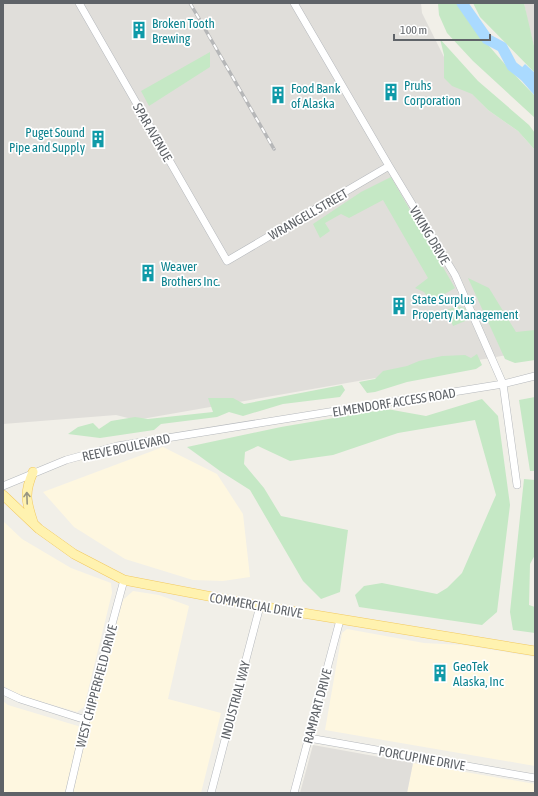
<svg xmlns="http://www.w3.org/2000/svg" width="538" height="796" font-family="'Asap Condensed',sans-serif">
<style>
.commercial{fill:#fef7e0}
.industrial{fill:#e0deda}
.green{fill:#c5e8c5}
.water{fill:#aadaff}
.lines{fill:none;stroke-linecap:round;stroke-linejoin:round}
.river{stroke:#aadaff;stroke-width:11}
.minor-casing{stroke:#b5b8bc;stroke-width:8}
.major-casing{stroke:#f2c960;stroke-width:10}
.minor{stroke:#fff;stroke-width:7}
.major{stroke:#fff2af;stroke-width:9}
.rail-casing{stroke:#b6b7b8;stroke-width:3.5}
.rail{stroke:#fff;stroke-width:2;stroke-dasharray:6;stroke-linecap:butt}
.oneway{stroke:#979581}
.labels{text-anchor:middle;stroke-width:3.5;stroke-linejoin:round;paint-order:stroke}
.culture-label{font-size:13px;fill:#0d838f;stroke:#fff;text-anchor:start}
.street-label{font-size:13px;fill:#5f6368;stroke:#fff}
</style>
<rect width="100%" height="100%" fill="#f1efe8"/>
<path class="commercial" d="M 163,447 L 217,474 L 243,514 L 250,577 L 223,581 L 193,580 L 125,559 L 74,527 L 43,492 Z
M 3,521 L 22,539 L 71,568 L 111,583 L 112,593 L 84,707 L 77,712 L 22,696 L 3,686 Z
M 133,591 L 159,595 L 189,606 L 168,699 L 221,713 L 201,793 L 3,793 L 3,701 L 8,705 L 88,729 L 123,600 Z
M 347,629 L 424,643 L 463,645 L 535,657 L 535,766 L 325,730 L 342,633 Z
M 413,763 L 535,784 L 535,793 L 407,793 Z"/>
<path class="industrial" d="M 3,3 L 421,3 L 422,13 L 452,73 L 488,110 L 518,131 L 535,150 L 535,350 L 136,420 L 116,415 L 3,424 Z
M 524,3 L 535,3 L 535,50 L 528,23 Z
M 313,745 L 413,763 L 407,793 L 300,793 Z"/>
<path class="green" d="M 438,3 L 459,3 C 478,37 508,68 535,96 L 535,118 L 473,61 L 447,33 L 439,15 Z
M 473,3 L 524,3 L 535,50 L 535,73 L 480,17 Z
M 440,39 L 478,81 L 529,125 L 535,133 L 535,150 L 518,131 L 488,110 L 472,94 L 452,86 L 444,78 L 444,55 Z
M 210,52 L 210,67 L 149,106 L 141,91 Z
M 391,177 L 455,288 L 431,302 L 424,292 L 415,288 L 428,278 L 383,200 L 349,218 L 341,214 L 325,223 L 330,231 L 320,238 L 313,224 L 361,192 Z
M 468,278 L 489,288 L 516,332 L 535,330 L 535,360 L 515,363 L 505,359 Z
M 456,306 L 465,308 L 470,319 L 453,326 L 447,310 Z
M 477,354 L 482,365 L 476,369 L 407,382 L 375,392 L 367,393 L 359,382 L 375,379 L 383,371 L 407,366 L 419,361 L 442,356 L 465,355 L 471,358 Z
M 342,385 L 345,390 L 340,397 L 283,404 L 243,416 L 229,412 L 217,417 L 161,424 L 154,430 L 100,438 L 68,434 L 78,427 L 93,423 L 99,429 L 111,421 L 135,417 L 148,419 L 213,412 L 208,398 L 233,398 L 244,404 Z
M 535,397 L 535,471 L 530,471 L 519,400 Z
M 482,399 L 498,416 L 510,505 L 497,612 L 482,625 L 359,607 L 355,595 L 364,586 L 382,583 L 437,594 L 447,588 L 462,573 L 496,495 L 475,420 L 398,433 L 333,455 L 290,461 L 258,446 L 245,452 L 244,464 L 264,488 L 281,516 L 348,530 L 340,592 L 321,599 L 303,581 L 250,490 L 220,471 L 187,447 L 281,427 L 387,409 L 426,416 Z
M 524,479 L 535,480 L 535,555 L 530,564 L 529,605 L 535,607 L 535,633 L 513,630 L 510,612 Z"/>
<path class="water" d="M 525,64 L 535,73 L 535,96 L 516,74 Z"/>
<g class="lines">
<path class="river" d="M 462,3 L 487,39 L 502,47 L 512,66 L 535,84"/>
<g class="minor-casing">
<path id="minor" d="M 79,3 L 227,261 L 389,166
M 294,3 L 389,166 L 455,275 L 503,384 L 517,485
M 3,486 L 66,460 L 117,446 L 503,384 L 535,376
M 3,691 L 20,699 L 86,720
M 309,738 L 535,778
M 69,793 L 86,720 L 124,580
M 211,793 L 260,606
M 294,793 L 340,620"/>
</g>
<g class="major-casing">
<path id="major" d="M 3,495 L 39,529 L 74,554 L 124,580 L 260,606 L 535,651
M 33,522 C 26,501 24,493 33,472"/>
</g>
<use href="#minor" class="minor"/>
<use href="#major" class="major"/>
<g class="rail-casing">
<path id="rail" d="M 190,3 L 274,149"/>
</g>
<use href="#rail" class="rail"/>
</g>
<defs><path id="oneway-shaft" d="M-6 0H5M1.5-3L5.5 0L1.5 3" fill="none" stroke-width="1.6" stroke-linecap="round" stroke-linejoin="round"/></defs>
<use class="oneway" href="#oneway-shaft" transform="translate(27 498) rotate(-92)"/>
<defs>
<g id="building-bare" transform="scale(1.38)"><path d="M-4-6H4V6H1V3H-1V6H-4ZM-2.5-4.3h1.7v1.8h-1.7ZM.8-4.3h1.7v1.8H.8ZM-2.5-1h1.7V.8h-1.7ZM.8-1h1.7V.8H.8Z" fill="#0f9aa8" stroke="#fff" stroke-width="2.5" paint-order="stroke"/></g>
</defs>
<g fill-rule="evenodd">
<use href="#building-bare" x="139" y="30"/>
<use href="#building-bare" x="391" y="92"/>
<use href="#building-bare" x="278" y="95"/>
<use href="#building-bare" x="98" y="139"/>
<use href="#building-bare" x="148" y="273"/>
<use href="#building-bare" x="399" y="306"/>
<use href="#building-bare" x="440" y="673"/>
</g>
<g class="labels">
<g class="culture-label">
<text x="152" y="28">Broken Tooth<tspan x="152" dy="15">Brewing</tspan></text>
<text x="404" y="90">Pruhs<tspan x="404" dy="15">Corporation</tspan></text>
<text x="291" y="93">Food Bank<tspan x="291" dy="15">of Alaska</tspan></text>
<text x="85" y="137" text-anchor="end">Puget Sound<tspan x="85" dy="15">Pipe and Supply</tspan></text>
<text x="161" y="271">Weaver<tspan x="161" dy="15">Brothers Inc.</tspan></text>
<text x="412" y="304">State Surplus<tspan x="412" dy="15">Property Management</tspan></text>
<text x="453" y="671">GeoTek<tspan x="453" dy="15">Alaska, Inc</tspan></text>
</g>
<g class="street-label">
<text transform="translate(153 132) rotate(60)" y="5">SPAR AVENUE</text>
<text transform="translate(308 214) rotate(-30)" y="5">WRANGELL STREET</text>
<text transform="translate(430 235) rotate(59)" y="5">VIKING DRIVE</text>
<text transform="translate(394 402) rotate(-9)" y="5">ELMENDORF ACCESS ROAD</text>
<text transform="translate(126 447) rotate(-12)" y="5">REEVE BOULEVARD</text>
<text transform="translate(256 605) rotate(10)" y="5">COMMERCIAL DRIVE</text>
<text transform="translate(96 686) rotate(-75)" y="5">WEST CHIPPERFIELD DRIVE</text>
<text transform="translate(235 700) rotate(-75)" y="5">INDUSTRIAL WAY</text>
<text transform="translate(317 706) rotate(-75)" y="5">RAMPART DRIVE</text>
<text transform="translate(422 758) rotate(10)" y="5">PORCUPINE DRIVE</text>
</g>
</g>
<rect width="538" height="796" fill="none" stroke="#5f6368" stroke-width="8"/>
<path d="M394 34v6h96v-6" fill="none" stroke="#5f6368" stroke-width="2"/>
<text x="400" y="34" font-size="12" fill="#5f6368" stroke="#ffffff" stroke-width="3" paint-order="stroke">100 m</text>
</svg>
